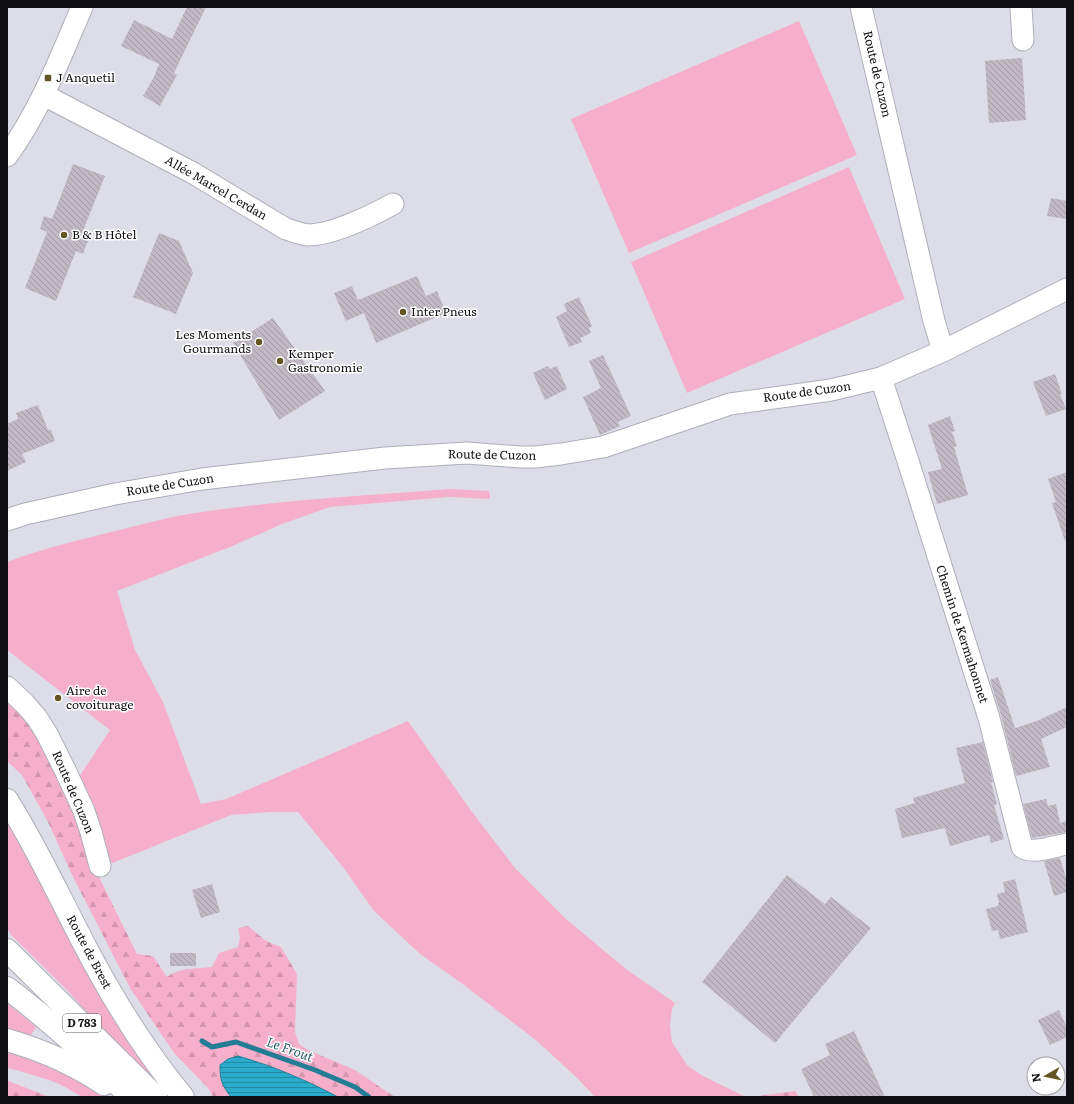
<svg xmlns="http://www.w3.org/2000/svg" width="1074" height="1104" font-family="Literata,serif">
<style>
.grass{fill:#f6afca}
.forest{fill:url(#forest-firs)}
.water{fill:url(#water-rules);stroke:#237d95}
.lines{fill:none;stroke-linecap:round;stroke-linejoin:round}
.stream{stroke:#237d95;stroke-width:5}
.building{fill:url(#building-back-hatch)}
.minor-casing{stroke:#aeaeba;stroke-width:23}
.major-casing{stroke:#aeaeba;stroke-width:24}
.minor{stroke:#fff;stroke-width:21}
.major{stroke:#fff;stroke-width:22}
.poi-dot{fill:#635623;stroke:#fff;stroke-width:1.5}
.labels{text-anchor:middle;stroke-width:3;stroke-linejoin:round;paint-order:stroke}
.shield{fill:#fff;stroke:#58585b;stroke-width:1}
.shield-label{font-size:11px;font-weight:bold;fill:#111115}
.street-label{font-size:12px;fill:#111115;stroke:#fff}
.poi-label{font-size:12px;fill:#111115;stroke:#fff;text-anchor:start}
.water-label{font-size:13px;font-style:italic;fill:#2c5d6c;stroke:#fff}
</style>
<defs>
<pattern id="forest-firs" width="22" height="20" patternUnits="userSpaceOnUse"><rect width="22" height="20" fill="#f6afca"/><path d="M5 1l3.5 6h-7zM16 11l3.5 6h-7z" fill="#d296ad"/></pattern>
<pattern id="water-rules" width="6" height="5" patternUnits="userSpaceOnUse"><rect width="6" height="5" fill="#2babcc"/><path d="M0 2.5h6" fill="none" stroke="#238aa4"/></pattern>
<pattern id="building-back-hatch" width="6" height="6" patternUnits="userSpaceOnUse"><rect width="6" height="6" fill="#c0b8c2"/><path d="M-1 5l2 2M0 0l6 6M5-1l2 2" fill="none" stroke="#a49da6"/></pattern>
</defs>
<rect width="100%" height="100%" fill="#dddde9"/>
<path class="grass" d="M 799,21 L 857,155 L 629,253 L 571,119 Z
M 849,167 L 905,299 L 687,393 L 631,262 Z
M 448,489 L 489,491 L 490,499 L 449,497 L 330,507 L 282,524 L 230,547 L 117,591 L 135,650 L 163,702 L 201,804 L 226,799 L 408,721 L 472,812 L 515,868 L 566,919 L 626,969 L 675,1003 L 672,1009 L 670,1026 L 672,1042 L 687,1065 L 701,1075 L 746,1097 L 595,1097 L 576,1077 L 537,1041 L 464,985 L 420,954 L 374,911 L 343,867 L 298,812 L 271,812 L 231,815 L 105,866 L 75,783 L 110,730 L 7,650 L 7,562 C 38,550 71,542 103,534 C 132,527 160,519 189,514 C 275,500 362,496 448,489 Z
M 7,814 L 153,1068 L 143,1077 L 67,990 L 11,935 L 7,927 Z
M 7,1003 L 36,1027 L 31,1035 L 7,1030 Z
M 7,1045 L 99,1090 L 107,1097 L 82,1097 L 65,1087 L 52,1081 L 19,1071 L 7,1068 Z"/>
<path class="forest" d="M 7,701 L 34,724 L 65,788 L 92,863 L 137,954 L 153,956 L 167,977 C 179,967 197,969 212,967 L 219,953 L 238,947 L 240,938 L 238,928 L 248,926 L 266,941 L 281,947 L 297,974 L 295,1032 L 299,1044 L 308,1050 L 355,1070 L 395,1097 L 213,1097 L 208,1088 L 174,1053 L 130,988 L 73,877 L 49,824 L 22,775 L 7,761 Z
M 7,1080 L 11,1082 L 50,1097 L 7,1097 Z
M 795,1091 L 799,1097 L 751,1097 Z"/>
<path class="water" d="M 238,1056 C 273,1066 306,1080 338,1097 L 231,1097 C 222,1085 220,1081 220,1065 L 228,1059 Z"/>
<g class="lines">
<path class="stream" d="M 202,1041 L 212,1047 L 236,1042 L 315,1070 L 355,1087 L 369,1097"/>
</g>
<path class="building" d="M 187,7 L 206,7 L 174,73 L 177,75 L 160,106 L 143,96 L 154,77 L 159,64 L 121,46 L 134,20 L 172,39 Z
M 1022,58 L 1026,120 L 989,123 L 985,61 Z
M 73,164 L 105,176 L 80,238 L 88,241 L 85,248 L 83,254 L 76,251 L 56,301 L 25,288 L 47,232 L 40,229 L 44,216 L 52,219 Z
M 1051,198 L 1067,201 L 1067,219 L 1047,216 Z
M 159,233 L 179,241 L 193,273 L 176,314 L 133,297 Z
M 417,276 L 426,296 L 437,291 L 446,313 L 376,343 L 364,313 L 346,321 L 334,293 L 352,286 L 358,300 Z
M 579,297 L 592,326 L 589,328 L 591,333 L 580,338 L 582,342 L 569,347 L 556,317 L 567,311 L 564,304 Z
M 273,318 L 325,391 L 279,420 L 233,343 Z
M 603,355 L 631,416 L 618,422 L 620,426 L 600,435 L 583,397 L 601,388 L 589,361 Z
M 548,366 L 549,369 L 557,366 L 567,389 L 545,400 L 533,373 Z
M 1055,374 L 1062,394 L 1060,394 L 1066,409 L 1046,416 L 1033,382 Z
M 38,405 L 48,430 L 51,430 L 55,441 L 22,454 L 26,462 L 7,471 L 7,424 L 18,419 L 16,413 Z
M 950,416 L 955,431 L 952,432 L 957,446 L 954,447 L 968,495 L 937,504 L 928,472 L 942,469 L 928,425 Z
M 1067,472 L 1067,540 L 1065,541 L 1052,503 L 1056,502 L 1048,479 Z
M 998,677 L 1015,728 L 1037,721 L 1067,707 L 1067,727 L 1041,739 L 1050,767 L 1016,776 L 1001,715 L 990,680 Z
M 983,742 L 993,782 L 991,782 L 997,804 L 994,805 L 1004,839 L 991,843 L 989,835 L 950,846 L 945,828 L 902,838 L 895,809 L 915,803 L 913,798 L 965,783 L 956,748 Z
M 1046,799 L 1048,806 L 1056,804 L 1060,823 L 1067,821 L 1067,832 L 1032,838 L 1023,804 Z
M 1060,858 L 1067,881 L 1067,892 L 1054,896 L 1044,861 Z
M 787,875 L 825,904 L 831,897 L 871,928 L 775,1043 L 702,982 Z
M 1015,879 L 1028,932 L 1000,939 L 998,930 L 992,931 L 986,909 L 998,906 L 998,903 L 999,903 L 997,894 L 1005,892 L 1003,882 Z
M 212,884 L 220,912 L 201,918 L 192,890 Z
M 170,953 L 196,953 L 196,966 L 170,966 Z
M 1059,1010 L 1067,1028 L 1067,1037 L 1050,1045 L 1038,1020 Z
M 854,1031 L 885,1097 L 814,1097 L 801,1069 L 830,1055 L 825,1044 Z"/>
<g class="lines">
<g class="minor-casing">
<path id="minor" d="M 861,7 L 934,321 L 943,351
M 1021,7 L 1023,40
M 44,95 L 193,173 L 286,229 C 293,231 300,234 308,235 C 332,235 371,216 393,204
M 7,156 C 40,111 60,58 82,7
M 881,378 L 908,461 L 989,718 L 1022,847 C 1032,855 1055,846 1067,844
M 7,520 L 25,514 L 115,494 L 202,479 L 385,458 L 467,453 L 520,457 L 535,457 L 561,454 L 603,447 L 730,404 L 831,390 L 881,378 L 943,351 L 1067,289
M 7,687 L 25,704 L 37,718 L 47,734 L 66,772 L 84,811 L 91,832 L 100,866"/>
</g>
<g class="major-casing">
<path id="major" d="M 7,800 C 36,846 58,894 83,942 C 111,996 144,1050 183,1097
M 7,950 L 156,1097
M 7,988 C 51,1021 91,1059 131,1097
M 7,1040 C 42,1050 74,1064 104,1084"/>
</g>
<use href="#minor" class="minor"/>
<use href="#major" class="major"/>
</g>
<g class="poi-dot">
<rect x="44" y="74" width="8" height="8" rx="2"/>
<circle cx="64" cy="235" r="4"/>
<circle cx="403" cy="312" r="4"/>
<circle cx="259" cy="342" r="4"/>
<circle cx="280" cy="361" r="4"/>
<circle cx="58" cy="698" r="4"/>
</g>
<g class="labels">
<rect class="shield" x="63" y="1014" width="38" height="18" rx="3"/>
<g class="shield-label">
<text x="82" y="1027">D 783</text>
</g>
<g class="street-label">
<text transform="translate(877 74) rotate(77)" y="4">Route de Cuzon</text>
<text transform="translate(216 188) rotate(30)" y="4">Allée Marcel Cerdan</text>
<text transform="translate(807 392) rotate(-8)" y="4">Route de Cuzon</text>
<text transform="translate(492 455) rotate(1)" y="4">Route de Cuzon</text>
<text transform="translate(170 485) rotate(-9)" y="4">Route de Cuzon</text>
<text transform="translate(962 634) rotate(72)" y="4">Chemin de Kermahonnet</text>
<text transform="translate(73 792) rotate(67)" y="4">Route de Cuzon</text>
<text transform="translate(89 952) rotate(62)" y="4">Route de Brest</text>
</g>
<g class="poi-label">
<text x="56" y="82">J Anquetil</text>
<text x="72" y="239">B &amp; B Hôtel</text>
<text x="411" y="316">Inter Pneus</text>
<text x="251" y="339" text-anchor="end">Les Moments<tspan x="251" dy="14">Gourmands</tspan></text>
<text x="288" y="358">Kemper<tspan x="288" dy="14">Gastronomie</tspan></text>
<text x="66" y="695">Aire de<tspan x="66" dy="14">covoiturage</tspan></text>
</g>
<g class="water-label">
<text transform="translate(290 1049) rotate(20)" y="5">Le Frout</text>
</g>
</g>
<rect width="1074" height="1104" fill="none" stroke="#111115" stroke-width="16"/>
<g transform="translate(1046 1076) rotate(261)"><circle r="19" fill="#ffffff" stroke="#a0a0a1"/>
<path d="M0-3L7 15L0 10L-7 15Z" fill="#635623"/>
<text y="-6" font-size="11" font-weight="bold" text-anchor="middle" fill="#111115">N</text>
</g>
</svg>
